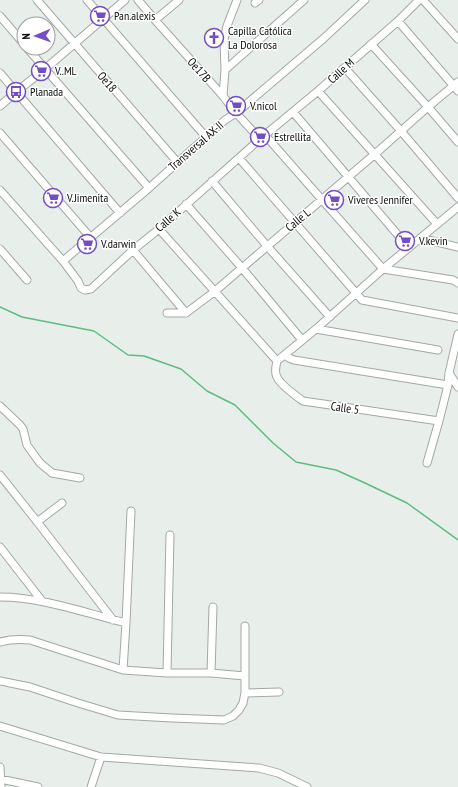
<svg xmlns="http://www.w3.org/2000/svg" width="458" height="787" font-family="'PT Sans Narrow',sans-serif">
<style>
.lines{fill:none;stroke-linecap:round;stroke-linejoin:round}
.stream{stroke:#5ebc82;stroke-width:1.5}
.minor-casing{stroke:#a3a8a4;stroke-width:9}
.minor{stroke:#fff;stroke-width:7}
.labels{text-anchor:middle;stroke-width:3;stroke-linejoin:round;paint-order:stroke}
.poi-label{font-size:12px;fill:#0b0d0c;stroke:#fff;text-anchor:start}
.street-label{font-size:12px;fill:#0b0d0c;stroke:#fff}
</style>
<rect width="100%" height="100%" fill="#e8eeea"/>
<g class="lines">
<path class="stream" d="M 0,307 L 22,317 L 94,331 L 128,355 L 144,356 L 181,369 L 207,391 L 235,405 L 273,443 L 296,462 L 336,470 L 365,483 L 407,503 L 458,540"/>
<g class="minor-casing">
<path id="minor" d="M 37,0 L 178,163
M 87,0 L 206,137
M 138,0 L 155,20 L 223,96 L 236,113 L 260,139
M 423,0 L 458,39
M 255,3 L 259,0
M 0,16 L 24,44
M 155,20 L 179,0
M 398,21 L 458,91
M 371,44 L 428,107 L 458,142
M 27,48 L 149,188
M 345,68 L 401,131 L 458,198
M 225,70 L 304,0
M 0,73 L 120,213
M 318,91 L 437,224
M 223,96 L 225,70 L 224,40 L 227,26 L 237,0
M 0,106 L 16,92 L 45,69 L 125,0
M 293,112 L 409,248
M 0,133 L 91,238
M 265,135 L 383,269
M 239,158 L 362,300 L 458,318
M 212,181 L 267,246 L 330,317
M 0,190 L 63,261 L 78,281 L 81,288 L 85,290 L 91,289 L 133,250 L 159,229 L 260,139 L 318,91 L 398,21 L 419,0
M 186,204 L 242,268 L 302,340
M 159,229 L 277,361
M 420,238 L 458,247
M 0,249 L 27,280
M 133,250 L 186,313
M 63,261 L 149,188 L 225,120 L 236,113 L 323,39 L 365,0
M 383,269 L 453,280 L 458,283
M 167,313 L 186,313 L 214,292 L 375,154 L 428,107 L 458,82
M 316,329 L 438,350
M 285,355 L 289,358 L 294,360 L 448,385
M 277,361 L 316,329 L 383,269 L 458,207
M 277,361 C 276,366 274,372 277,377 C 280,384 296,396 303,401 L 439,421
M 449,373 L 458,387
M 0,406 L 20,425 L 23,429 L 27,445 L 32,452 L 40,463 L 52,473 L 80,478
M 427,463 L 439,421 L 448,385 L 449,373 L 458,334
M 0,475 L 35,519 L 113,620
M 37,522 L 62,503
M 0,547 L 42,601
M 0,597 C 42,597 85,613 126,623
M 0,642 C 11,639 18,639 30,640 L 123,670 L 167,673 L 211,673 L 245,676
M 123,670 L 126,623 L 131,511
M 167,673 L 170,535
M 211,673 L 213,607
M 0,681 L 30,687 L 78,703 L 118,715 L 172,718 L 224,720 L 233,716 L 239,710 L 243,703 L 245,693 L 245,626
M 245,693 L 279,692
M 0,726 L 101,757 L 259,768 L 278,773 L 307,787
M 0,767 L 1,787
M 0,779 L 38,787
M 91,787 L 101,757"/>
</g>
<use href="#minor" class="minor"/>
</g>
<defs>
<g id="supermarket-ring" transform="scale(1)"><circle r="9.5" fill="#fff" stroke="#724dc6" stroke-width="1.5"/><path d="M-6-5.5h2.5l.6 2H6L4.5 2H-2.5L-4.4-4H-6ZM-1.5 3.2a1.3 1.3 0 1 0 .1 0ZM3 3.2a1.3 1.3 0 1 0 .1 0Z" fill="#724dc6"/></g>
<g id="church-ring" transform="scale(1)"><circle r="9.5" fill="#fff" stroke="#724dc6" stroke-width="1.5"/><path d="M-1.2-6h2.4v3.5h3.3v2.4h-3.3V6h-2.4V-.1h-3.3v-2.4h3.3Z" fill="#724dc6"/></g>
<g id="bus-ring" transform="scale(1)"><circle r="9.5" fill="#fff" stroke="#724dc6" stroke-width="1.5"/><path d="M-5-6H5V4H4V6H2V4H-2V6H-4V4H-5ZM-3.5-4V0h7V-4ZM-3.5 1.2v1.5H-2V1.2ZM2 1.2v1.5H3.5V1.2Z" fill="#724dc6"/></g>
</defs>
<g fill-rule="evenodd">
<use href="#supermarket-ring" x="100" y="16"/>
<use href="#church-ring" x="214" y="38"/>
<use href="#supermarket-ring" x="41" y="71"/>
<use href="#bus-ring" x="16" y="92"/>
<use href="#supermarket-ring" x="236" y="106"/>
<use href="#supermarket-ring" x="260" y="137"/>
<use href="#supermarket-ring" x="53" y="198"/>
<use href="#supermarket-ring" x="334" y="200"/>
<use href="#supermarket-ring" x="405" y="241"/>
<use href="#supermarket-ring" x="87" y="244"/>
</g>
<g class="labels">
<g class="poi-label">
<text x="114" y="20">Pan.alexis</text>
<text x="228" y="35">Capilla Católica<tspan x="228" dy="14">La Dolorosa</tspan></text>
<text x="55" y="75">V..ML</text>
<text x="30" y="96">Planada</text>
<text x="250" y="110">V.nicol</text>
<text x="274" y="141">Estrellita</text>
<text x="67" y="202">V.Jimenita</text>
<text x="348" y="204">Viveres Jennifer</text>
<text x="419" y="245">V.kevin</text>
<text x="101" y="248">V.darwin</text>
</g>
<g class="street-label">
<text transform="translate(199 70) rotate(48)" y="4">Oe17B</text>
<text transform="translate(341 71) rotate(-42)" y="4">Calle M</text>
<text transform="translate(107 82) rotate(49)" y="4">Oe18</text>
<text transform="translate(196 146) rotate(-41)" y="4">Transversal AX-II</text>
<text transform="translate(168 220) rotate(-41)" y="4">Calle K</text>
<text transform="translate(298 220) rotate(-40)" y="4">Calle L</text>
<text transform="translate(345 408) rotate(8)" y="4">Calle 5</text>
</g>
</g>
<g transform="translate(36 36) rotate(268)"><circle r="19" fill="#ffffff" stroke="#9d9e9e"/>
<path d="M0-3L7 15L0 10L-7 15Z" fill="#724dc6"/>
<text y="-6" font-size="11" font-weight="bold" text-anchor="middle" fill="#0b0d0c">N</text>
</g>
</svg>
